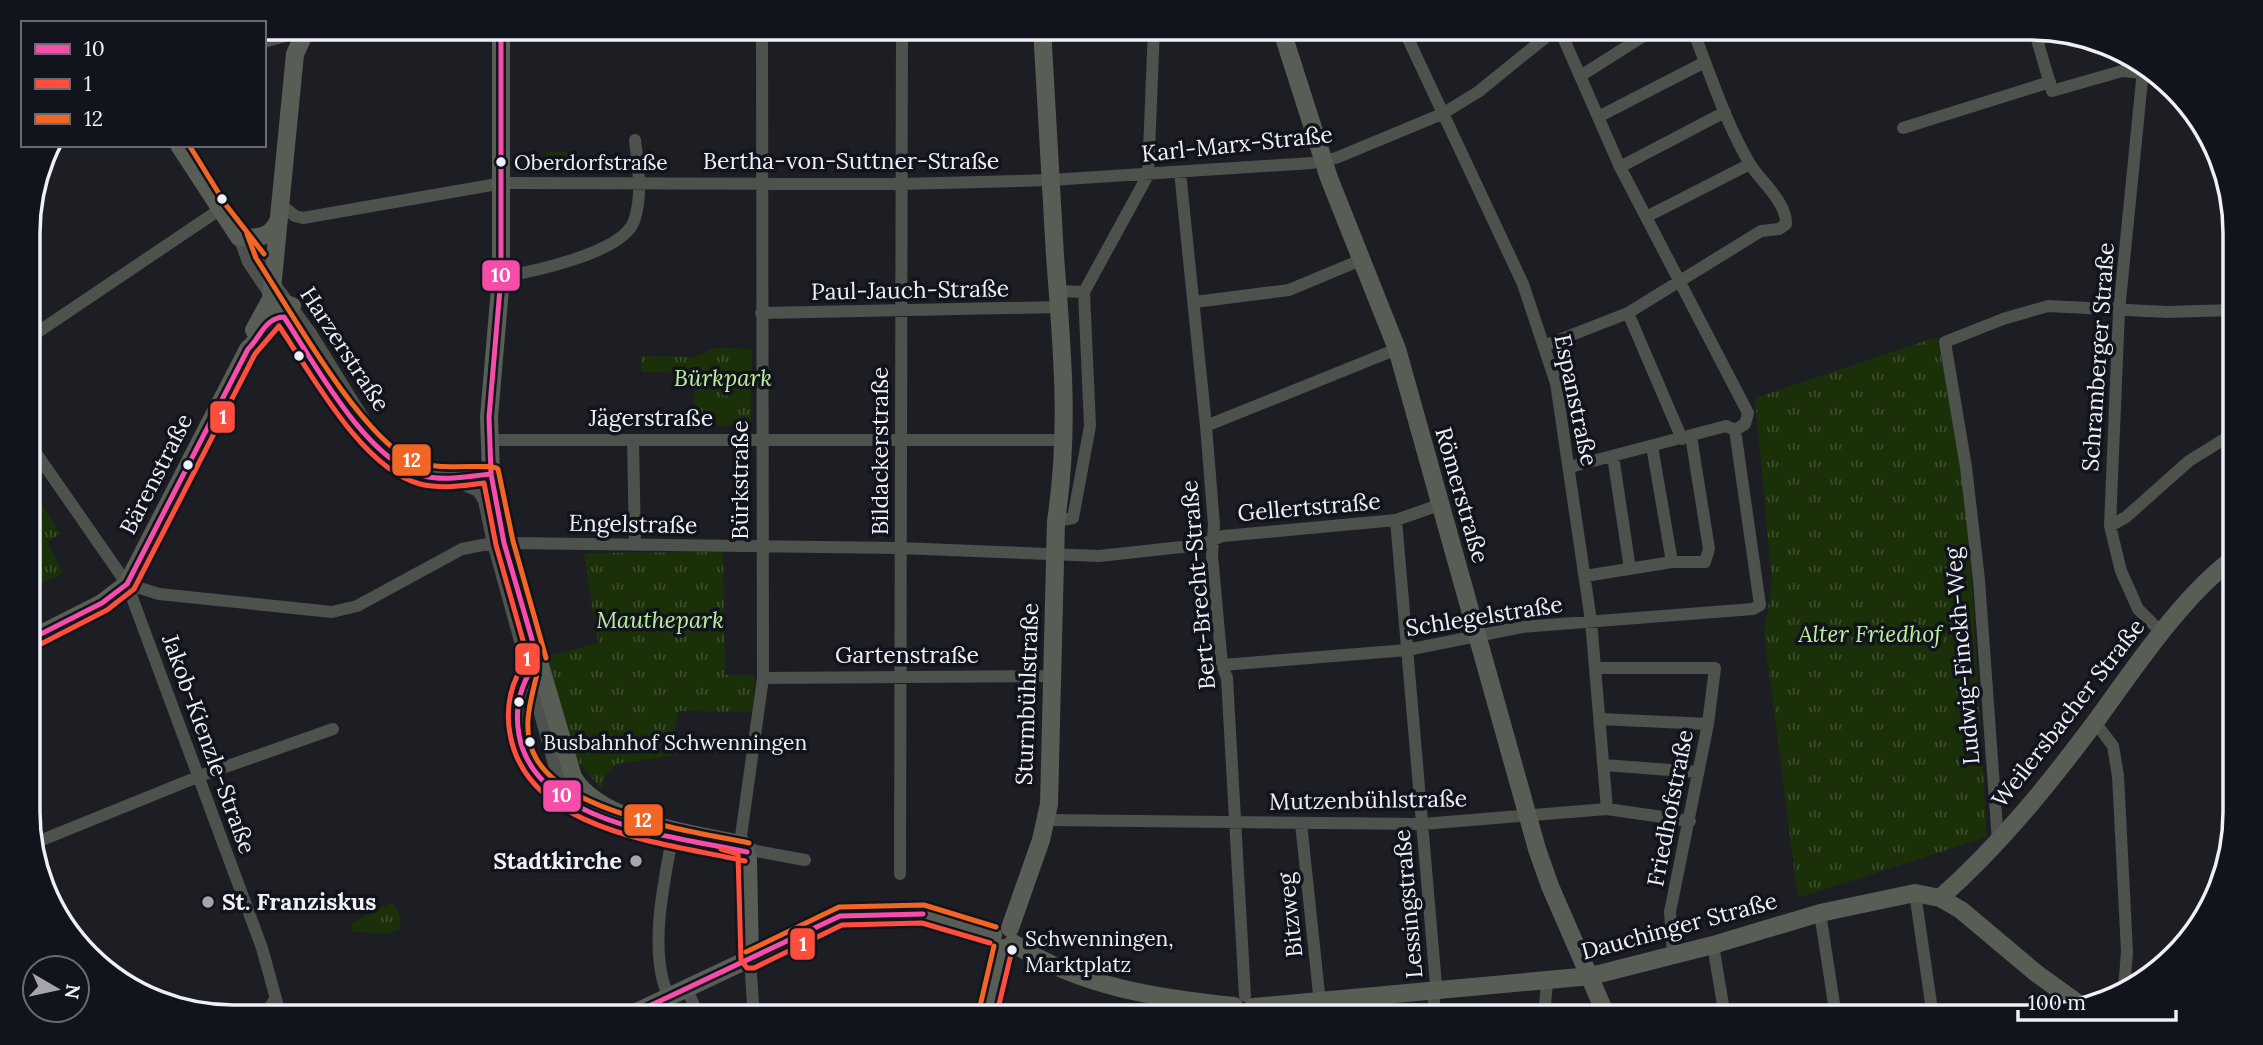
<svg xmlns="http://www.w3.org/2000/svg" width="2263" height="1045" font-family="Lora,serif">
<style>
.grass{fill:#1a3009}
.park{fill:url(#park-tufts)}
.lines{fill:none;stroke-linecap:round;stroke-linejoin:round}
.street{stroke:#4d524c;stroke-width:12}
.secondary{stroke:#585e56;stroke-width:18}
.bus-1-casing{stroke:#11131d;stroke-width:10}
.bus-2-casing{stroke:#11131d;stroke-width:10}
.bus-3-casing{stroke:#11131d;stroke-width:10}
.bus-1{stroke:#f54da8;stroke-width:5}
.bus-2{stroke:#ff4f3c;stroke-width:5}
.bus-3{stroke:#f26522;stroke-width:5}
.bus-dot{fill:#eeeff7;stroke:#11131d;stroke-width:2.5}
.poi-dot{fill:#a5a6ad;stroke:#11131d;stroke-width:2.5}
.labels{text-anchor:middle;stroke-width:7;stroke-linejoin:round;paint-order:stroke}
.bus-label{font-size:21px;fill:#eeeff7;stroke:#11131d;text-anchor:start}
.street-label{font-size:23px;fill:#eeeff7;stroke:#11131d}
.park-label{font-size:23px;font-style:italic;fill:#baf09b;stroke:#11131d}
.poi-label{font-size:23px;font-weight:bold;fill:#eeeff7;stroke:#11131d;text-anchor:end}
.rim{fill:none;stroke:#eeeff7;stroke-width:3.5}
.line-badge{stroke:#11131d;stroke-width:2.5}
.badge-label{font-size:19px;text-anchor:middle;font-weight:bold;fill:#fff}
</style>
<defs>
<pattern id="park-tufts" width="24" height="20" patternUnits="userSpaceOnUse" patternTransform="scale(1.75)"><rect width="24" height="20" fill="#1a3009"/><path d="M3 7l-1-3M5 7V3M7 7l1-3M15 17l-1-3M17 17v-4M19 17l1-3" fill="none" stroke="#3c4e2e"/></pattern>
</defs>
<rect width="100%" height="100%" fill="#1d1e24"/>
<path class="grass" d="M 579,151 L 580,169 L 547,172 L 546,152 Z"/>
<path class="park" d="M 1937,337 L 1961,460 L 1972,586 L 1987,837 L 1798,898 L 1764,633 L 1772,583 L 1755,398 Z
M 715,348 L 752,349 L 751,425 L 695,425 L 694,373 L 641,372 L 642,356 L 694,357 Z
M 35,492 L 60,534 L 47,542 L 63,573 L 41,584 L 36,581 L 29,585 L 29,495 Z
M 723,552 L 725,675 L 755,675 L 752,712 L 678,711 L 671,756 L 616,764 L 605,776 L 602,790 L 570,752 L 544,657 L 598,643 L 584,553 Z
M 391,903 C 399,912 403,917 399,930 L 384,934 L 351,931 L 352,923 Z"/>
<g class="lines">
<path class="street" d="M 762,28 L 763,678 L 741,836 L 744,845 L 756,851 L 805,860
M 1403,28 L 1523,284 L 1556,383 L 1591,621 L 1607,809
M 1559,28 L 1620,167 L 1748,413 L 1745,424 L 1735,430
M 2034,29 L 2052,91 L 2122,71 L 2143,73
M 264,42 L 306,30 L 330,29 L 1042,35
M 2143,70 L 2119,311 L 2110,526 L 2121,571 L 2138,609 L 2162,633
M 1582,75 L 1656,28
M 1598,117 L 1705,62
M 1903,128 L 2050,82
M 1620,167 L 1725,112
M 1180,172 L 1206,426 L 1214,525 L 1212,555 L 1222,665 L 1227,678 L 1245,996
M 280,204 L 295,216 L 303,218 L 503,183 L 902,184 L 1051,180 L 1312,163 L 1336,158 L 1442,114 L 1478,92 L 1557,28
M 1646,217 L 1750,164
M 239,237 L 248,262 L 361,432 L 401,465 L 421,475 L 450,478 L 491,474
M 246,245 L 310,332 L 378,442
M 501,277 C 531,272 623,253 634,221 C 643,195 638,167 635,140
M 1084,292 L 1148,175 L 1154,28
M 1195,302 L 1289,290 L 1361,260
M 2232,310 L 2234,350
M 761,313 L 1060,307
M 1628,313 L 1682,439
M 29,338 L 219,210
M 1546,345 L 1628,313 L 1761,231 L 1779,229 L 1786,224 C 1787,202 1760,181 1750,164 C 1725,122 1710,73 1692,28
M 1206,426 L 1397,349
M 490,440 L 1064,440
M 633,440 L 635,545
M 29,443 L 127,584 L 262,948 L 281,1017
M 1652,446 L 1672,562
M 1613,456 L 1630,569
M 453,480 L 478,491 L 484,501 L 493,543 L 564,801
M 1396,520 L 1436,985 L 1432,1017
M 1056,521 L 1073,518 L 1090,426 L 1084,292 L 1058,291
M 2110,526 L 2126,517 L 2189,461 L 2234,433
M 504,543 L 900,548 L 1099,556 L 1200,545 L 1223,536 L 1396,520 L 1439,505
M 1585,576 L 1672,562 L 1705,562 L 1709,549 L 1691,436
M 127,584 L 159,594 L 332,612 L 357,606 L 462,549 L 493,543
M 538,660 C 500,705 518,770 565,801 C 581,812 603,815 621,821
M 1222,665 L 1407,650 L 1522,627 L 1753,609 L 1760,605 L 1735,430 L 1726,426 L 1570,467
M 1596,668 L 1715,668 L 1708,724 L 1670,912 L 1673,955
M 763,678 L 1052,676
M 1600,719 L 1708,724
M 2095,722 L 2113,746 L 2118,776 L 2127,952 L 2124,989
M 1604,765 L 1697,772
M 1046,820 L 1423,824 L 1607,809 L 1690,821
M 1301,823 L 1320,1003
M 1998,842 L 1979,580 L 1966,467 L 1945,342 L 2003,319 L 2048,306 L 2167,312 L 2234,310
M 32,844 L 205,774 L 333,729
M 900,874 L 902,28
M 1915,893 L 1933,1017
M 1820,913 L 1836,1017
M 1713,945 L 1725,1017
M 750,960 L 754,1017
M 687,989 L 699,1017
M 669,997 C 647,953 665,876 674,829
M 264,1017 L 275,999
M 1244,1017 L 1245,1015
M 1544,1017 L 1547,982"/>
<path class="secondary" d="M 501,28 L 501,277 L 489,417 L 491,474 L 504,543 L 573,777 C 601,824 693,833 744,845 L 748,860 L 750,960
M 1281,28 L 1329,178 L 1397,349 L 1537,849 L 1550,886 L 1607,1017
M 179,145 L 239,237 C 256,238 269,239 277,223
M 271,299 L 292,306
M 254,330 L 271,299 L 295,54 L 307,28
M 29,640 L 102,603 L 127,584 L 248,349 C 263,339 262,315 284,317
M 1940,898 C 1999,846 2049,784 2096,721 C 2133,670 2183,595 2234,558
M 1010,928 L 1041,840 L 1049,804 L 1056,521 C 1070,430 1062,347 1055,256 C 1050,180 1047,104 1042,28
M 1013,943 C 1080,987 1157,998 1234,1006
M 1253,1007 L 1591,976 L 1713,945 L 1820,913 L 1915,893 L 1940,898 L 1961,910 L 2036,973 L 2079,1004
M 626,1017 L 840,916 L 923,914 L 993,935
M 987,1017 L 1003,948"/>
<g class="bus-1-casing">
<path id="bus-1" d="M 501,28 L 501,277 L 489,417 L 491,474 L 504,543 L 538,660 C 521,682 514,707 519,735 C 535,824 674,836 747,852
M 29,640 L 102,603 L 127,584 L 248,349 C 261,337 264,318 284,317 C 315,364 365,458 421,475 C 443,482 469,476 491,474
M 626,1017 L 840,916 L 923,914"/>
</g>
<g class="bus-2-casing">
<path id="bus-2" d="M 33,648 L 107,610 L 134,589 L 255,354 L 279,326 C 311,373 362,469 420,484 C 441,489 463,486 484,483 L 496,545 L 528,658 C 511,680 505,707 510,734 C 527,832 666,843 745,861
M 721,849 L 738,854 L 741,960 L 747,968 L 754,968 L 842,925 L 922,923 L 990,943
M 996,1017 L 1012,950"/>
</g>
<g class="bus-3-casing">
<path id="bus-3" d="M 189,145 L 226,205 L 264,254
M 247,234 L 256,258 C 290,310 359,434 411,460 C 437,473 489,462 498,469 L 513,541 L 546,658
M 537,674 C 531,700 522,726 533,752 C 558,813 692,831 749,843
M 746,952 L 839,907 L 924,905 L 996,927
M 978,1015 L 994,946"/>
</g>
<use href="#bus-1" class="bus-1"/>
<use href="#bus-2" class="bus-2"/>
<use href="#bus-3" class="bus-3"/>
</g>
<g class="bus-dot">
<circle cx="501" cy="162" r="6"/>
<circle cx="222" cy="199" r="6"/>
<circle cx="299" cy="356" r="6"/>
<circle cx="188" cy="465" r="6"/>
<circle cx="519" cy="702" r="6"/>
<circle cx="530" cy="742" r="6"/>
<circle cx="1012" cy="950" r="6"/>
</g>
<g class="poi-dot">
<circle cx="636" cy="861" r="7"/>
<circle cx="208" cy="902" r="7"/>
</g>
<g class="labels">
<g class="bus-label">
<text x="514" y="170">Oberdorfstraße</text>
<text x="543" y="750">Busbahnhof Schwenningen</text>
<text x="1025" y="946">Schwenningen,<tspan x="1025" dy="26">Marktplatz</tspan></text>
</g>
<g class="street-label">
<text transform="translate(1237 144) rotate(-6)" y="8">Karl-Marx-Straße</text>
<text x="851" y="169">Bertha-von-Suttner-Straße</text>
<text transform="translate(910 290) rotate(-1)" y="8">Paul-Jauch-Straße</text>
<text transform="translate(345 349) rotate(57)" y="8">Harzerstraße</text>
<text transform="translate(2098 357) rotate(-86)" y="8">Schramberger Straße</text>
<text transform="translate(1576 400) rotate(78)" y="8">Espanstraße</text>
<text x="651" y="426">Jägerstraße</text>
<text transform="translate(880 451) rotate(-90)" y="8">Bildackerstraße</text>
<text transform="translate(156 474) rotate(-63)" y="8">Bärenstraße</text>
<text transform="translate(740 480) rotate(-90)" y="8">Bürkstraße</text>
<text transform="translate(1462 495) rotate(74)" y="8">Römerstraße</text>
<text transform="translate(1309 507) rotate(-5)" y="8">Gellertstraße</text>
<text transform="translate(633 524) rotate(1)" y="8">Engelstraße</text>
<text transform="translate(1198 585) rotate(-95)" y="8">Bert-Brecht-Straße</text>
<text transform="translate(1484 616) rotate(-9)" y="8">Schlegelstraße</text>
<text x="907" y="663">Gartenstraße</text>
<text transform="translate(1962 656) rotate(-95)" y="8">Ludwig-Finckh-Weg</text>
<text transform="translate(1027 694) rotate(-88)" y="8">Sturmbühlstraße</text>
<text transform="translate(2068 713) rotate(-52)" y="8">Weilersbacher Straße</text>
<text transform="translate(209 744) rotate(70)" y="8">Jakob-Kienzle-Straße</text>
<text transform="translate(1368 800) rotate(-1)" y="8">Mutzenbühlstraße</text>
<text transform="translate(1670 808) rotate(-79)" y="8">Friedhofstraße</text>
<text transform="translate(1408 904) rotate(-95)" y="8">Lessingstraße</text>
<text transform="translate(1290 915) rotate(-96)" y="8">Bitzweg</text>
<text transform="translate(1679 926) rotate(-15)" y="8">Dauchinger Straße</text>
</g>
<g class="park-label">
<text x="723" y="386">Bürkpark</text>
<text x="660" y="628">Mauthepark</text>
<text x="1870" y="642">Alter Friedhof</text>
</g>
<g class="poi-label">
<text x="622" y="869">Stadtkirche</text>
<text x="222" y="910" text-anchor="start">St. Franziskus</text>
</g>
</g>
<path d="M0 0H2263V1045H0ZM233 40H2030A193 193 0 0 1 2223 233V812A193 193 0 0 1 2030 1005H233A193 193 0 0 1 40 812V233A193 193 0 0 1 233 40Z" fill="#11131d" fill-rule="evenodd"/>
<path class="rim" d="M233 40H2030A193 193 0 0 1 2223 233V812A193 193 0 0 1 2030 1005H233A193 193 0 0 1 40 812V233A193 193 0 0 1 233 40Z"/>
<g class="line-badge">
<rect x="481" y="259" width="40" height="33" rx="7" fill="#f54da8"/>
<rect x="209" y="400" width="27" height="34" rx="7" fill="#ff4f3c"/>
<rect x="391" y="443" width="41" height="34" rx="7" fill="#f26522"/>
<rect x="514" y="642" width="27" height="34" rx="7" fill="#ff4f3c"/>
<rect x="542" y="779" width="40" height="34" rx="7" fill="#f54da8"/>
<rect x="623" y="803" width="41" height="34" rx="7" fill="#f26522"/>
<rect x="789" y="927" width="27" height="34" rx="7" fill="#ff4f3c"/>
</g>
<g class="badge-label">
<text x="501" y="282">10</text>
<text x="223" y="424">1</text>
<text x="412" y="467">12</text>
<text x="527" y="666">1</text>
<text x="562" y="802">10</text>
<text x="643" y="827">12</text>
<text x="803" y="951">1</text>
</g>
<rect x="21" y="21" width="245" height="126" fill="#11131d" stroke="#696b74" stroke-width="2"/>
<rect x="35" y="44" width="35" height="10" fill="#f54da8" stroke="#696b74" stroke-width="2"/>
<text x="84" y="56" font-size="21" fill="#eeeff7">10</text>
<rect x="35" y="79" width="35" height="10" fill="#ff4f3c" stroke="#696b74" stroke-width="2"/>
<text x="84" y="91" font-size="21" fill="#eeeff7">1</text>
<rect x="35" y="114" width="35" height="10" fill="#f26522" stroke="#696b74" stroke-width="2"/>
<text x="84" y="126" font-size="21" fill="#eeeff7">12</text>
<g transform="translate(56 989) rotate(99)"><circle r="33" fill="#11131d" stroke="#696b74" stroke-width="2"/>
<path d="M0-5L12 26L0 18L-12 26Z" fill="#a5a6ad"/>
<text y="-10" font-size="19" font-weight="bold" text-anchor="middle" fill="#eeeff7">N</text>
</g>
<path d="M2018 1010v10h158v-10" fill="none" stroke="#eeeff7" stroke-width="3.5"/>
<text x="2028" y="1010" font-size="21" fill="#eeeff7" stroke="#11131d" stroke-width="5" paint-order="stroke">100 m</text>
</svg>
